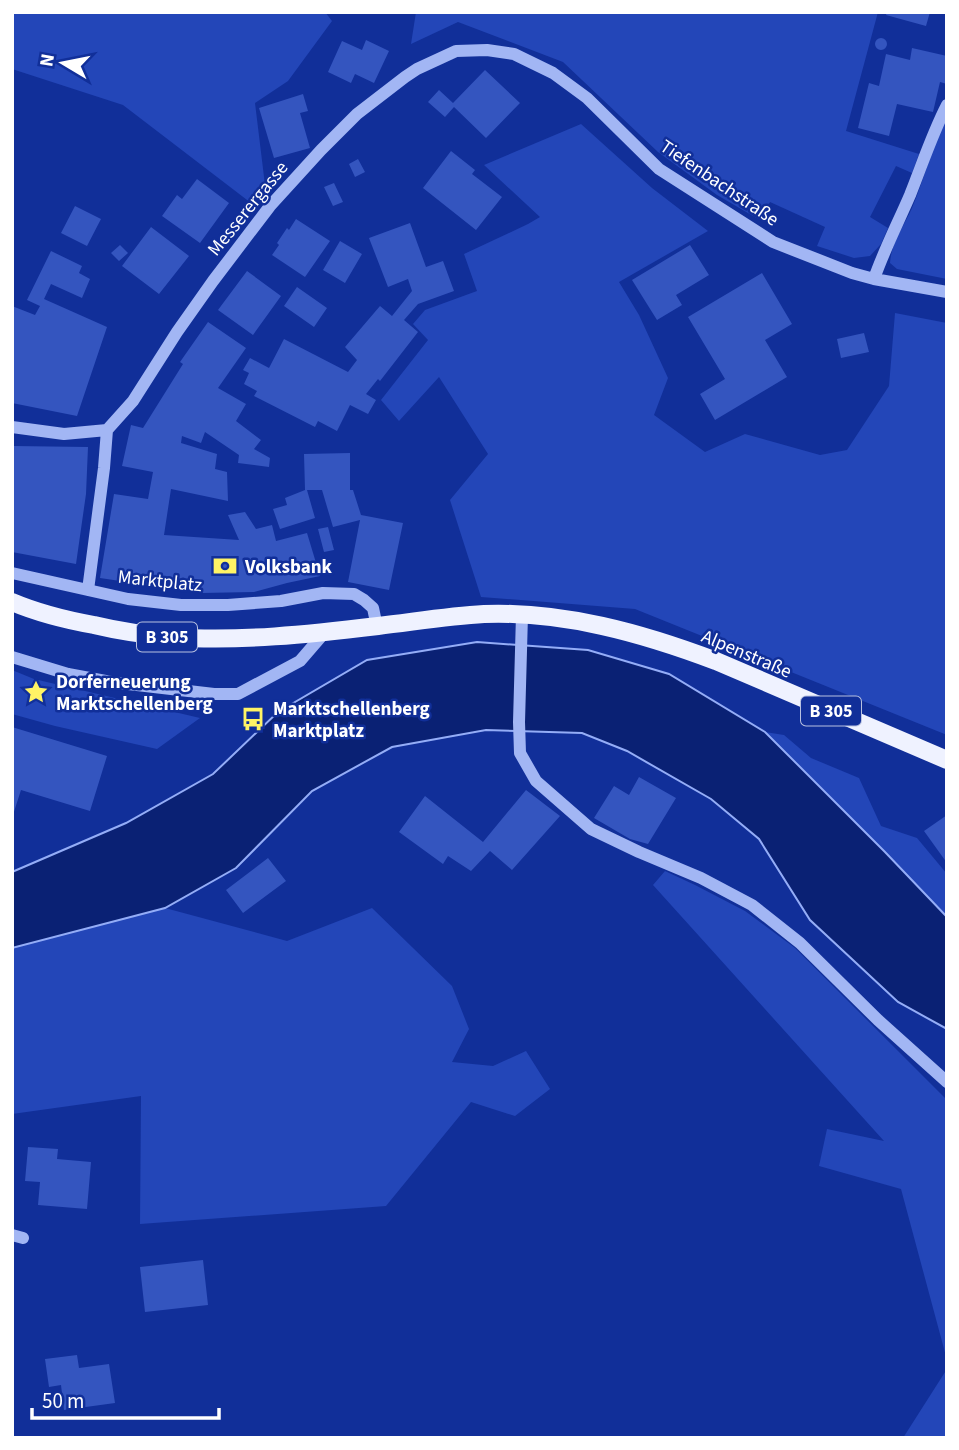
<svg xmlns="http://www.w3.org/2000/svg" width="959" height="1450" font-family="'Source Sans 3',sans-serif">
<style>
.green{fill:#2346b8}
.water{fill:#0a2174;stroke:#94adf7;stroke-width:2}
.building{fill:#3455bf}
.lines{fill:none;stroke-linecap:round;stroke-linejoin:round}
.minor{stroke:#a2b6f4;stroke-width:12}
.major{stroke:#eff2ff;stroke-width:18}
.labels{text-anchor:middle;stroke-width:5;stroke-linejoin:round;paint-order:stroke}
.shield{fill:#112f99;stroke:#b8c1e0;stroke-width:2}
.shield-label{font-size:18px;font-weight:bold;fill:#fff}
.street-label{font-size:19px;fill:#fff;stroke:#112f99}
.poi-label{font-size:19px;font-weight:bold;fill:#fff;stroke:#112f99;text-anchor:start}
</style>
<rect width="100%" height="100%" fill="#112f99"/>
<path class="green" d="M 12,12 L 325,12 L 332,21 L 288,81 L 255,103 L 265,185 L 251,203 L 123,105 L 12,69 Z
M 416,12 L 878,12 L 846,131 L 919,154 L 912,173 L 896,166 L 870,217 L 888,228 L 881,244 L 870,256 L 854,258 L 817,246 L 825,227 L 770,202 L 760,220 L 717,195 L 658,152 L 563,62 L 458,22 L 411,44 Z
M 947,116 L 947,279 L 897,269 L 890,263 C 891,243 904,226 912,208 C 925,177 932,146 947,116 Z
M 581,124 L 652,188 L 708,231 L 619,282 L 639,315 L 668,378 L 654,415 L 705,452 L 745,434 L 820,455 L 847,450 L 889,386 L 895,313 L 947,323 L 947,735 L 635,609 L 481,597 L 450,500 L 488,454 L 439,377 L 399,421 L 381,400 L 428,340 L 413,324 L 425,310 L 477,291 L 464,254 L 528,224 L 540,217 L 484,165 Z
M 12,670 L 34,679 L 200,718 L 157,749 L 55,726 L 12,714 Z
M 765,732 L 784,735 L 811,758 L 859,778 L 881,826 L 917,838 L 947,874 L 947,917 L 885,852 Z
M 665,871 L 695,885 L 745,911 L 795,948 L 947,1100 L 947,1360 L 901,1189 L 819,1166 L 827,1129 L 884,1141 L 653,885 Z
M 165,908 L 287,941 L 372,908 L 452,986 L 469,1029 L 452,1062 L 493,1066 L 526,1051 L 550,1089 L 515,1116 L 471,1102 L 386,1206 L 140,1224 L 141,1096 L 12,1114 L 12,948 Z
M 947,1369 L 947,1438 L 903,1438 Z"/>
<path class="water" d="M 477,642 L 588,650 L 669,674 L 765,732 L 885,852 L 947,917 L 947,1029 L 898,1002 L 810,920 L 759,839 L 711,799 L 627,751 L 582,733 L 486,730 L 392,747 L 312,791 L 236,868 L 165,908 L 12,948 L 12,872 L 126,823 L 213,774 L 278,712 L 367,660 Z"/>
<path class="building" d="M 887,12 L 930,12 L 926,26 L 886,15 Z
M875 44a6 6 0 1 1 12 0a6 6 0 1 1-12 0Z
M 366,40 L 389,51 L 374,83 L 355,74 L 351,83 L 328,72 L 342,41 L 362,50 Z
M 912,48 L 947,56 L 947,84 L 940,82 L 933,112 L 897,104 L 889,136 L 858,128 L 869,83 L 879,86 L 886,54 L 910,60 Z
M 485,70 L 520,103 L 486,138 L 454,107 L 445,117 L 428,102 L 439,90 L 453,103 Z
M 303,94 L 308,111 L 300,113 L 310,148 L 274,158 L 259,108 Z
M 451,151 L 475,170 L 472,174 L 502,197 L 476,230 L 423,188 Z
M 358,159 L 365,172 L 355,177 L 349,164 Z
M 197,179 L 229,203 L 200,243 L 162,216 L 177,195 L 182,199 Z
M 334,183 L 343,202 L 333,206 L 324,187 Z
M 75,206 L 101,219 L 87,246 L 61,233 Z
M 296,219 L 330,241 L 305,277 L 272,255 L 279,245 L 277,243 L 287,228 L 289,230 Z
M 410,223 L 426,267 L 443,261 L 454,291 L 418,304 L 404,320 L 418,332 L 380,381 L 378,379 L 366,394 L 376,400 L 368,414 L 350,405 L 337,431 L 318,421 L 315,427 L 254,396 L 257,391 L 244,384 L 249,373 L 243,370 L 250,358 L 269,368 L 284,339 L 348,372 L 357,360 L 345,347 L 380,306 L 392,316 L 412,291 L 408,279 L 388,287 L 369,238 Z
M 151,227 L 189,256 L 159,294 L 122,266 Z
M 340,241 L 362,254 L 345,283 L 323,270 Z
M 120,245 L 128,253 L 119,261 L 111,253 Z
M 690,245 L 709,275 L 676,295 L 682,305 L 657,320 L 632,280 Z
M 51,251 L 82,266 L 79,273 L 90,279 L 82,298 L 51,284 L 44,299 L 107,327 L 77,416 L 12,403 L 12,306 L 35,315 L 40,306 L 27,300 Z
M 247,271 L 281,296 L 253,335 L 218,310 Z
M 762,273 L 792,324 L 765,340 L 787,377 L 715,420 L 700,394 L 725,379 L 688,317 Z
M 297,287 L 327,308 L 314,327 L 284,306 Z
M 208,322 L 246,348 L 218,388 L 246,404 L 236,421 L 261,440 L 254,449 L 270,458 L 269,467 L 238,463 L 239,455 L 205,432 L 201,443 L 182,436 L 181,443 L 217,454 L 215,469 L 227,472 L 228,501 L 171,489 L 164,535 L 239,540 L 228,515 L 245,512 L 256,529 L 272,525 L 276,541 L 307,533 L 320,576 L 287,583 L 254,592 L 201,593 L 100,578 L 114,494 L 148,499 L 153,472 L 122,466 L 131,425 L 143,428 L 183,364 L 180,362 Z
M 864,333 L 869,352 L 841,358 L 837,339 Z
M 12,446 L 88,447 L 86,494 L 76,564 L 12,552 Z
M 350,453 L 350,490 L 353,490 L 361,515 L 403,523 L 389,590 L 348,582 L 360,520 L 333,527 L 322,490 L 307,490 L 315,518 L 280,529 L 273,509 L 287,505 L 285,498 L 305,490 L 304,454 Z
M 328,527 L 334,550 L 324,552 L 318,529 Z
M 12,727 L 107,756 L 90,811 L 21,790 L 12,818 Z
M 639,777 L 676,798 L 648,844 L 630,839 L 594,818 L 614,786 L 629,795 Z
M 526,790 L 560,816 L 512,870 L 490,851 L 471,871 L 448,856 L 443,864 L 399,832 L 425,796 L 483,842 Z
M 947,815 L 947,863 L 924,831 Z
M 268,858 L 286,881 L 243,913 L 226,890 Z
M 28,1147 L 58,1149 L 57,1159 L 91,1162 L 87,1209 L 38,1205 L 40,1182 L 25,1181 Z
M 203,1260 L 208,1305 L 145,1312 L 140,1267 Z
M 77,1355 L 79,1368 L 109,1364 L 115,1403 L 64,1410 L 61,1385 L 49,1387 L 45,1359 Z"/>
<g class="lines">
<path class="minor" d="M 874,279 C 884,250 898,223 910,195 C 922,165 932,134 947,105
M 12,427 L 64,434 L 107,430
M 107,430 L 133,401 L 177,332 L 213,281 L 270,206 L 321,150 L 357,114 L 405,77 L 417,69 L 456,51 L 487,50 L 514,54 L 553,73 L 587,98 L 659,169 L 773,242 L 852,273 L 874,279 L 947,292
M 12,573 L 128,599 L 181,605 L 228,605 L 281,601 L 323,593 L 354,594 L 364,600 L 373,608 L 377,627
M 88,590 L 104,468 L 107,430
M 522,615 L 519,722 L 520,753 L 536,781 L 591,829 L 639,852 L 701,878 L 752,905 L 800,943 L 878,1020 L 947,1082
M 12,657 L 68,674 L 111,682 L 214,694 L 238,694 L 300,661 L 325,632
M 12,1235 L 23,1238"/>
<path class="major" d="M 12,602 C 38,613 66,620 94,625 C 119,631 146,635 172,637 C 238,642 312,634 378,626 C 413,622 448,616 484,614 C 563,611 642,633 716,661 L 947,760"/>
</g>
<defs>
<g id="bank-bare" transform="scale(1.89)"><path d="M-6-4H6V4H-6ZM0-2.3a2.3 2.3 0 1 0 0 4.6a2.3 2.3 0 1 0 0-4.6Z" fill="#fff365" stroke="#112f99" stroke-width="2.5" paint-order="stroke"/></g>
<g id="sight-bare" transform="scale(1.89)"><path d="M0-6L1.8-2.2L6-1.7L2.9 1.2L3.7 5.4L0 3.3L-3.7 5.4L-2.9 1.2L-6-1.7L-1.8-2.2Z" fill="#fff365" stroke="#112f99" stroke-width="2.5" paint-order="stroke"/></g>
<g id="bus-bare" transform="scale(1.89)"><path d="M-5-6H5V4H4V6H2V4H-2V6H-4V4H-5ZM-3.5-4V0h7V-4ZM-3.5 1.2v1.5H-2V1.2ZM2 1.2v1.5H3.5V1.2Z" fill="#fff365" stroke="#112f99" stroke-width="2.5" paint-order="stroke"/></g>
</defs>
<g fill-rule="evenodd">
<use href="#bank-bare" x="225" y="566"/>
<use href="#sight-bare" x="36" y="692"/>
<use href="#bus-bare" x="253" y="719"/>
</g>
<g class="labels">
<g class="shield">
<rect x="137" y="622.5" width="60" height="29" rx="5"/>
<rect x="801" y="696.5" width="60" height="29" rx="5"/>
</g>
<g class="shield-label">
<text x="167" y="643">B 305</text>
<text x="831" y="717">B 305</text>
</g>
<g class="street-label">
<text transform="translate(720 182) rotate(34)" y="7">Tiefenbachstraße</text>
<text transform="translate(247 208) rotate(-51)" y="7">Messerergasse</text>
<text transform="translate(160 580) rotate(6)" y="7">Marktplatz</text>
<text transform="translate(747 653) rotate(23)" y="7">Alpenstraße</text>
</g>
<g class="poi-label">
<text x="245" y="573">Volksbank</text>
<text x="56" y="688">Dorferneuerung<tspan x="56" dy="22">Marktschellenberg</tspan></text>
<text x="273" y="715">Marktschellenberg<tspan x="273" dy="22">Marktplatz</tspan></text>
</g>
</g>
<rect width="959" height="1450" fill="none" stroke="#ffffff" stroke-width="28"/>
<g transform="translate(63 63) rotate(280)" stroke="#112f99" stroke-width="5" paint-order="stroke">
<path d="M0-5L12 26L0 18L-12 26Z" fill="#ffffff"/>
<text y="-10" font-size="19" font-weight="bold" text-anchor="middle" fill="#ffffff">N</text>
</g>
<path d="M32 1408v10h187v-10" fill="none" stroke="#ffffff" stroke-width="3.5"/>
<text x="42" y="1408" font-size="21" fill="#ffffff" stroke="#112f99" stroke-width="5" paint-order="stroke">50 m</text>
</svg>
